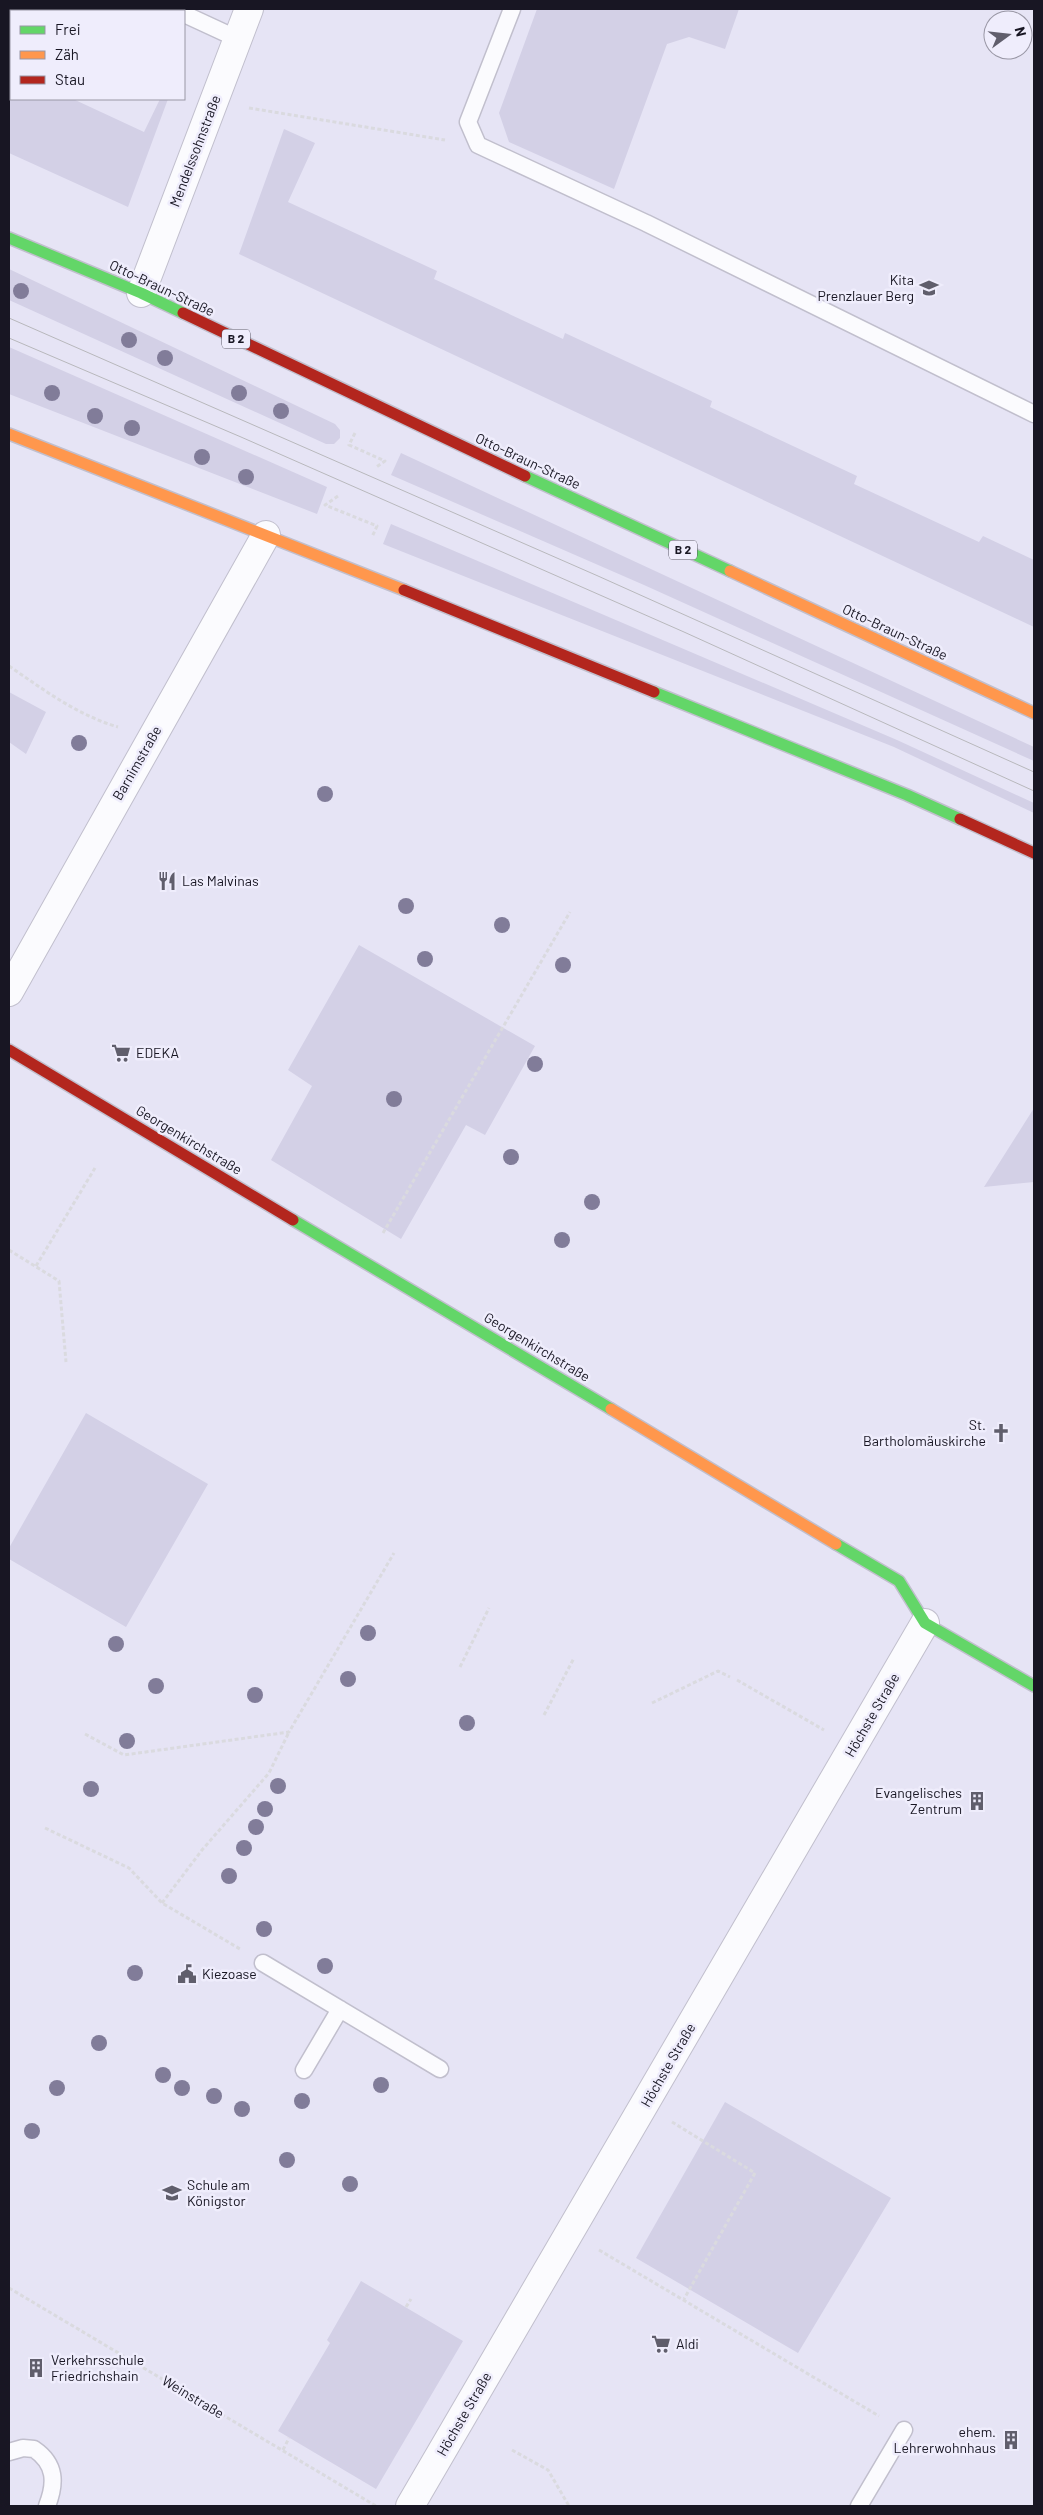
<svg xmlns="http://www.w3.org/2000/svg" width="1043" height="2515" font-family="Barlow,sans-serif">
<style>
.green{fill:#d3d0e6}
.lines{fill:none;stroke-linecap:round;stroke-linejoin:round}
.lane-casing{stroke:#c1bfcd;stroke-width:19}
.street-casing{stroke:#c1bfcd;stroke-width:30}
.fast-casing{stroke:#c1bfcd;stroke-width:14}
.slow-casing{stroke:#c1bfcd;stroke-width:14}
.jam-casing{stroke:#c1bfcd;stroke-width:14}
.path{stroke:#dadadf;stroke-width:3;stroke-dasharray:4 2.5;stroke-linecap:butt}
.lane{stroke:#fbfbfe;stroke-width:16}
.street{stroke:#fbfbfe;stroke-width:28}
.fast{stroke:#63d668;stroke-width:11}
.slow{stroke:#ff974d;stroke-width:11}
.jam{stroke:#b3261e;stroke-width:11}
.tram{stroke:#b8b8bc;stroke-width:1}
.tree{fill:#817c99}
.labels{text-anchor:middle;stroke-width:5;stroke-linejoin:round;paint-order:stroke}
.shield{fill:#efedfc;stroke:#585664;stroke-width:1}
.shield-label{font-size:12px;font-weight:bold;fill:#181623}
.street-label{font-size:14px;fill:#181623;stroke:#efedfc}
.poi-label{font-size:14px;fill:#181623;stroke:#efedfc;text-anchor:start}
</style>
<rect width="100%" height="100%" fill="#e6e4f5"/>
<path class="green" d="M 537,9 L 739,9 L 725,49 L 689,37 L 667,44 L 614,189 L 509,142 L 499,113 Z
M 9,69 L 11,70 L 11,99 L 73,99 L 144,132 L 160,99 L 168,99 L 128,207 L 9,153 Z
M 284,129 L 315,143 L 288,202 L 437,271 L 434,279 L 563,339 L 565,333 L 712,401 L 710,407 L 857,476 L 854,484 L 979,542 L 983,536 L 1034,560 L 1034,627 L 239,254 Z
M 9,269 L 335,424 L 340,430 L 340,438 L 334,444 L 326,444 L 9,300 Z
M 9,347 L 327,487 L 317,514 L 9,394 Z
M 401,453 L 1034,747 L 1034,761 L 644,585 L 391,475 Z
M 391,524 L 897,740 L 1034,803 L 1034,813 L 894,747 L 383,544 Z
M 9,692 L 46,712 L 26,754 L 9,742 Z
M 359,945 L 535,1046 L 485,1135 L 466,1125 L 401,1239 L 271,1160 L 312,1086 L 288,1070 Z
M 1034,1108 L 1034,1182 L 984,1187 Z
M 86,1413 L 208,1484 L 126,1627 L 9,1559 L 9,1548 Z
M 725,2102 L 891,2198 L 798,2353 L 636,2258 Z
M 361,2281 L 463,2341 L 376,2489 L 278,2431 L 330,2343 L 327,2340 Z"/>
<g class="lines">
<g class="lane-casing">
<path id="lane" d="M 512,9 L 468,122 L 478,145 L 646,223 L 1034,414
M 184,14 L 238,39
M 263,1963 L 440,2069
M 304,2070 L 340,2009
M 9,2452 L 23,2448 L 34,2449 C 56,2464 56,2483 47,2506
M 859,2506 L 904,2430"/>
</g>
<g class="street-casing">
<path id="street" d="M 141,293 L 249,9
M 9,992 L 266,535
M 410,2506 L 925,1623"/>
</g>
<g class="fast-casing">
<path id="fast" d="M 9,238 L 141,293 L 183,313
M 525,476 L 730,571
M 654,692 L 907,795 L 960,819
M 293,1220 L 611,1409
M 836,1544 L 899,1581 L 925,1623 L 1034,1686"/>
</g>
<g class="slow-casing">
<path id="slow" d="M 9,434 L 404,590
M 730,571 L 1034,713
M 611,1409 L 836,1544"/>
</g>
<g class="jam-casing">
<path id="jam" d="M 183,313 L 525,476
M 404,590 L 654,692
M 960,819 L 1034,853
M 9,1050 L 293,1220"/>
</g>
<path class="path" d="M 249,108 L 445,140
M 355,433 L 349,445 L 385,461 L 375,468
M 338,496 L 325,505 L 377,526 L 372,537
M 9,666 C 44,690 77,715 118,727
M 383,1233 L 570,912
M 9,1250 L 59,1281 L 66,1362
M 36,1266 L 95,1168
M 460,1667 L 489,1608
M 737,1680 L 824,1730
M 652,1703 L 718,1671 L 730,1677
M 544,1715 L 574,1658
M 85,1734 L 124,1755 L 289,1732 L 394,1553
M 45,1828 L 129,1868 L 162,1903 L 240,1949
M 162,1903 L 202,1850 L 269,1773 L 289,1732
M 672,2122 L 755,2173 L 684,2299
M 599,2250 L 879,2416
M 9,2288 L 376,2506
M 406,2307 L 411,2299
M 283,2450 L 289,2438
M 512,2450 L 548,2470 L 569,2506"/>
<use href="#lane" class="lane"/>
<use href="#street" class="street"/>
<use href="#fast" class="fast"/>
<use href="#slow" class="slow"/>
<use href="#jam" class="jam"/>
<path class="tram" d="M 9,318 L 598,576 L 1034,772
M 9,338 L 241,437 L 684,632 L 1034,791"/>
</g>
<g class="tree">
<circle cx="21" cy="291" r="8"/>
<circle cx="129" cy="340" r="8"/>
<circle cx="165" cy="358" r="8"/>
<circle cx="52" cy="393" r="8"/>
<circle cx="239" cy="393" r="8"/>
<circle cx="281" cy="411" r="8"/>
<circle cx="95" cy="416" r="8"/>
<circle cx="132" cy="428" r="8"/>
<circle cx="202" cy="457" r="8"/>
<circle cx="246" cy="477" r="8"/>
<circle cx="79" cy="743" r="8"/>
<circle cx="325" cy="794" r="8"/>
<circle cx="406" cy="906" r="8"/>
<circle cx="502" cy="925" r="8"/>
<circle cx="425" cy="959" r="8"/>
<circle cx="563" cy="965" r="8"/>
<circle cx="535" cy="1064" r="8"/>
<circle cx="394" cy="1099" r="8"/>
<circle cx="511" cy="1157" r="8"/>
<circle cx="592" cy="1202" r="8"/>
<circle cx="562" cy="1240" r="8"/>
<circle cx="368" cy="1633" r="8"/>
<circle cx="116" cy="1644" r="8"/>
<circle cx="348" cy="1679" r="8"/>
<circle cx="156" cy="1686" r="8"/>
<circle cx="255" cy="1695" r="8"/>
<circle cx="467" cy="1723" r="8"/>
<circle cx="127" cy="1741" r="8"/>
<circle cx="278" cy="1786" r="8"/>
<circle cx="91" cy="1789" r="8"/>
<circle cx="265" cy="1809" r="8"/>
<circle cx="256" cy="1827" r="8"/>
<circle cx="244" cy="1848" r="8"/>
<circle cx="229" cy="1876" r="8"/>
<circle cx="264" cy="1929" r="8"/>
<circle cx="325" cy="1966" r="8"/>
<circle cx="135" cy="1973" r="8"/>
<circle cx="99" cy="2043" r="8"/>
<circle cx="163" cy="2075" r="8"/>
<circle cx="381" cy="2085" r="8"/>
<circle cx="57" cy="2088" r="8"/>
<circle cx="182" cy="2088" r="8"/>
<circle cx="214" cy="2096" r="8"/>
<circle cx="302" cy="2101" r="8"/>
<circle cx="242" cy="2109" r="8"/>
<circle cx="32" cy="2131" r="8"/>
<circle cx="287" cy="2160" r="8"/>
<circle cx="350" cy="2184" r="8"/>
</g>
<defs>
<g id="school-bare" transform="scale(1.5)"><path d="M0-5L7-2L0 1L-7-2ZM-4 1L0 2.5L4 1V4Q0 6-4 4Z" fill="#605e6c" stroke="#efedfc" stroke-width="2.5" paint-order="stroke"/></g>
<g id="restaurant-bare" transform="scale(1.5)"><path d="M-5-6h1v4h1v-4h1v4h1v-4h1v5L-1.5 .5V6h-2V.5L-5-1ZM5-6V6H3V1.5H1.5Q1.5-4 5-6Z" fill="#605e6c" stroke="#efedfc" stroke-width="2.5" paint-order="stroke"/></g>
<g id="supermarket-bare" transform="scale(1.5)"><path d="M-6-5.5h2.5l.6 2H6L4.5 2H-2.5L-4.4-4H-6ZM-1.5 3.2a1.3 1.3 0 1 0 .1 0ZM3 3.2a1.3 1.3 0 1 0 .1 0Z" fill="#605e6c" stroke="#efedfc" stroke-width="2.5" paint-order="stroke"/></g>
<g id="church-bare" transform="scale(1.5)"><path d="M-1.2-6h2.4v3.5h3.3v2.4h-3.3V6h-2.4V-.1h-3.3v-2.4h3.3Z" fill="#605e6c" stroke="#efedfc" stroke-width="2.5" paint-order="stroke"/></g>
<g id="building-bare" transform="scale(1.5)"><path d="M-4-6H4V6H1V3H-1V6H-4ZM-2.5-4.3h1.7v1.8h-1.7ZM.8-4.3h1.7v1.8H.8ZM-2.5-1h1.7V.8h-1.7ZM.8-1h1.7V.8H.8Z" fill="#605e6c" stroke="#efedfc" stroke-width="2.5" paint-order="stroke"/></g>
<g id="civic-bare" transform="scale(1.5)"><path d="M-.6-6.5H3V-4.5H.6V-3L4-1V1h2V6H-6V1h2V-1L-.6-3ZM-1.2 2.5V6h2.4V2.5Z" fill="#605e6c" stroke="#efedfc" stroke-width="2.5" paint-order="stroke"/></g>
</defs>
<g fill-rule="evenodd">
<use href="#school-bare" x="929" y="288"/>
<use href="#restaurant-bare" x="167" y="881"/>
<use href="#supermarket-bare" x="121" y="1053"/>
<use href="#church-bare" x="1001" y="1433"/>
<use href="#building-bare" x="977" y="1801"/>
<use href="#civic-bare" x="187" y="1974"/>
<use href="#school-bare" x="172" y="2193"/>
<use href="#supermarket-bare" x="661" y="2344"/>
<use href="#building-bare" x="36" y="2368"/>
<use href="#building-bare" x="1011" y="2440"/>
</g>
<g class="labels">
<g class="shield">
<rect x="222" y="329.5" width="28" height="19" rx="4"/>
<rect x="669" y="540.5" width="28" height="19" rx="4"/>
</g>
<g class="shield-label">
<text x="236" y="343">B 2</text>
<text x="683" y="554">B 2</text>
</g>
<g class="street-label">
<text transform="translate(195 151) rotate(-69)" y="5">Mendelssohnstraße</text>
<text transform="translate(162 288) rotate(25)" y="5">Otto-Braun-Straße</text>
<text transform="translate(528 461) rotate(25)" y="5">Otto-Braun-Straße</text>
<text transform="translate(895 632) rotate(25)" y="5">Otto-Braun-Straße</text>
<text transform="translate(137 763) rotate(-60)" y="5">Barnimstraße</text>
<text transform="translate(189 1140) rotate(31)" y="5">Georgenkirchstraße</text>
<text transform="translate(537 1347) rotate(31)" y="5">Georgenkirchstraße</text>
<text transform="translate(872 1715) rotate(-60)" y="5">Höchste Straße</text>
<text transform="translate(668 2065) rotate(-60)" y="5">Höchste Straße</text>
<text transform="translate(193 2397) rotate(31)" y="5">Weinstraße</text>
<text transform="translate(464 2414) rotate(-60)" y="5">Höchste Straße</text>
</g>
<g class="poi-label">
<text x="914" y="285" text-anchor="end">Kita<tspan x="914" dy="16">Prenzlauer Berg</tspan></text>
<text x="182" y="886">Las Malvinas</text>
<text x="136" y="1058">EDEKA</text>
<text x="986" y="1430" text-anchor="end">St.<tspan x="986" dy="16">Bartholomäuskirche</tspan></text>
<text x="962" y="1798" text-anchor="end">Evangelisches<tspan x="962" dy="16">Zentrum</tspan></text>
<text x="202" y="1979">Kiezoase</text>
<text x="187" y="2190">Schule am<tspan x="187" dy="16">Königstor</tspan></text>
<text x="676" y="2349">Aldi</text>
<text x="51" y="2365">Verkehrsschule<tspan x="51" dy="16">Friedrichshain</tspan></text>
<text x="996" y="2437" text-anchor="end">ehem.<tspan x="996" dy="16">Lehrerwohnhaus</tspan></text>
</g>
</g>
<rect width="1043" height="2515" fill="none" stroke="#181623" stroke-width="20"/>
<rect x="10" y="10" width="175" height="90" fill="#efedfc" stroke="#9997a5"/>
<rect x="20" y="26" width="25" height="8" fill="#63d668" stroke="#9997a5"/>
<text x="55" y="35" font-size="15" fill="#181623">Frei</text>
<rect x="20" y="51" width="25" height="8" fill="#ff974d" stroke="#9997a5"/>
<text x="55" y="60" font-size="15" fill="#181623">Zäh</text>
<rect x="20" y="76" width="25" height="8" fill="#b3261e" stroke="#9997a5"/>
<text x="55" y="85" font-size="15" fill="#181623">Stau</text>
<g transform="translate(1008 35) rotate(75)"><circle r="24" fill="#efedfc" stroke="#9997a5"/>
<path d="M0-4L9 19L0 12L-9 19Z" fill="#605e6c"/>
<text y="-8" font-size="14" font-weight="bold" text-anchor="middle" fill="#181623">N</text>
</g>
</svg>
